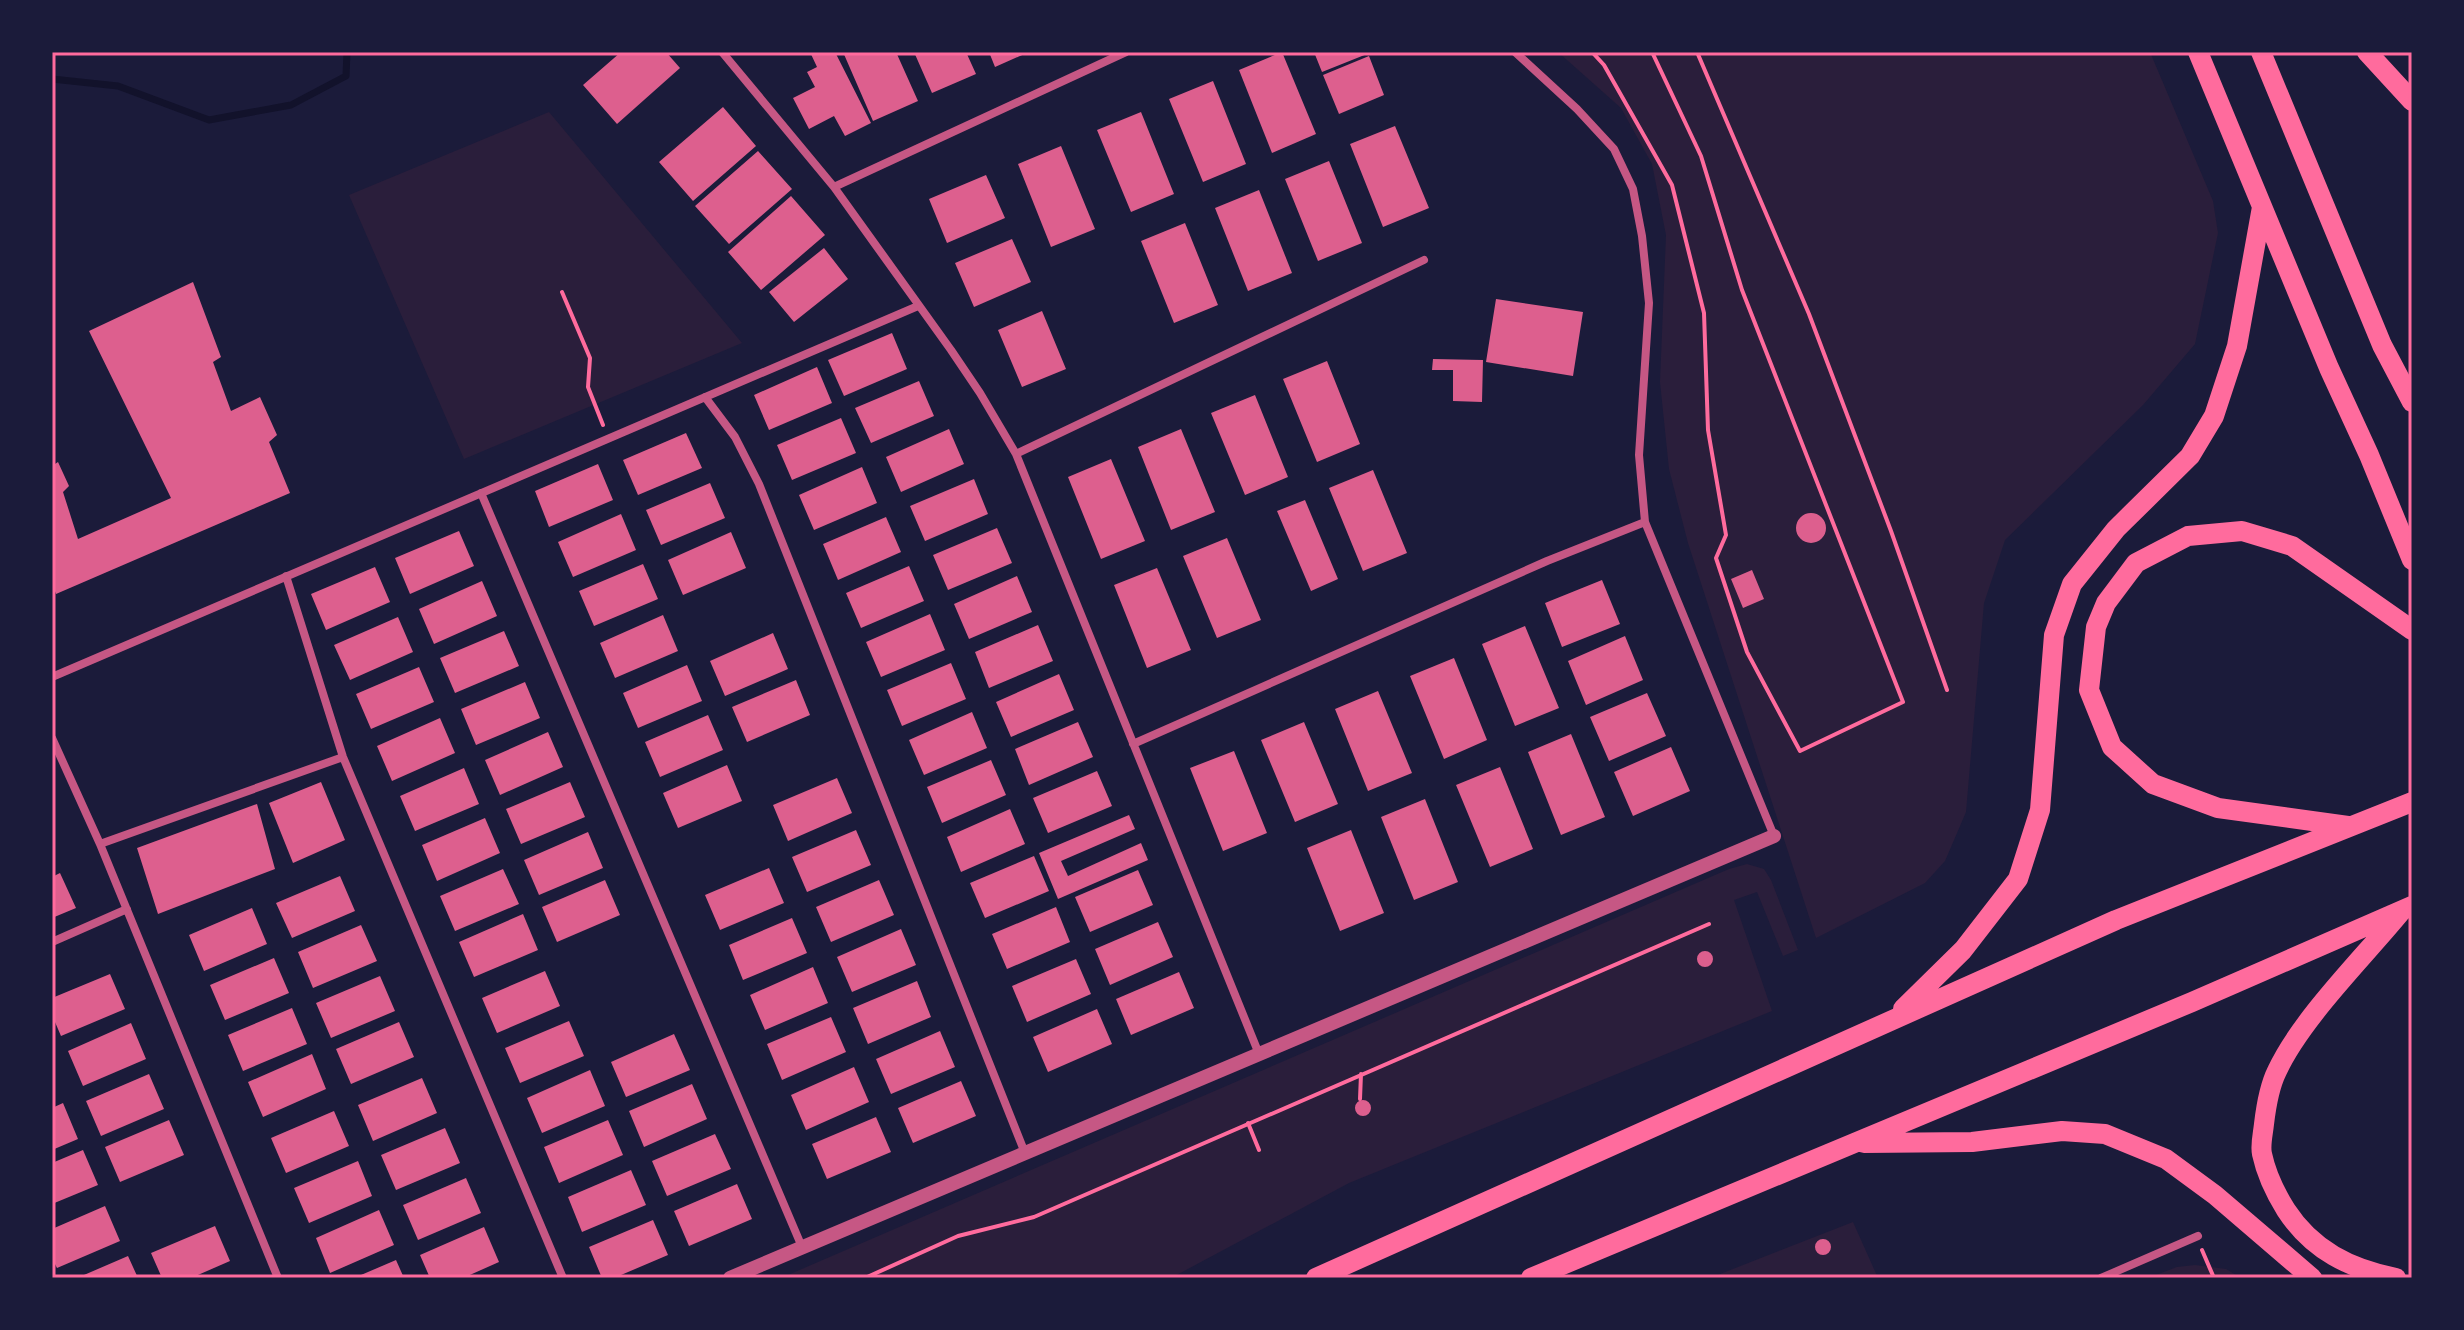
<svg xmlns="http://www.w3.org/2000/svg" width="2464" height="1330" font-family="'Roboto Condensed',sans-serif">
<style>
.green{fill:#2a1e3b}
.lines{fill:none;stroke-linecap:round;stroke-linejoin:round}
.stream{stroke:#12122b;stroke-width:7}
.building{fill:#dd5f8e}
.path{stroke:#ff6b9d;stroke-width:4}
.minor{stroke:#c65784;stroke-width:8}
.tertiary{stroke:#c65784;stroke-width:14}
.primary{stroke:#ff6b9d;stroke-width:20}
.neatline{fill:none;stroke:#ff6b9d;stroke-width:3}
</style>
<rect width="100%" height="100%" fill="#1b1b3a"/>
<path class="green" d="M 1558,52 L 2150,52 L 2213,201 L 2218,233 L 2195,344 L 2143,405 L 2005,540 L 1984,603 L 1966,812 L 1945,861 L 1925,883 L 1816,938 L 1688,543 L 1669,469 L 1660,382 L 1666,235 L 1652,164 L 1621,108 Z
M 549,112 L 742,343 L 464,459 L 349,195 Z
M 1747,864 L 1764,869 L 1771,880 L 1798,950 L 1783,956 L 1757,892 L 1734,900 L 1772,1011 L 1349,1183 L 1171,1278 L 781,1278 L 1729,869 Z
M 1853,1222 L 1878,1278 L 1710,1278 Z
M 2195,1265 L 2226,1269 L 2241,1278 L 2148,1278 L 2177,1267 Z"/>
<g class="lines">
<path class="stream" d="M 52,79 L 118,86 L 209,120 L 291,105 L 346,76 L 347,52"/>
</g>
<path class="building" d="M 621,52 L 666,52 L 680,68 L 617,124 L 583,85 Z
M 810,52 L 835,52 L 871,123 L 845,136 L 834,116 L 809,129 L 793,98 L 815,87 L 807,72 L 817,67 Z
M 843,52 L 896,52 L 918,101 L 873,121 Z
M 914,52 L 966,52 L 976,74 L 932,93 Z
M 989,52 L 1029,52 L 995,67 Z
M 1282,52 L 1316,134 L 1272,153 L 1239,70 Z
M 1314,52 L 1372,52 L 1322,72 Z
M 1369,56 L 1384,95 L 1339,114 L 1323,75 Z
M 1213,81 L 1246,164 L 1203,182 L 1169,99 Z
M 723,107 L 756,146 L 693,201 L 659,162 Z
M 1141,112 L 1174,194 L 1131,212 L 1097,130 Z
M 1395,126 L 1429,208 L 1383,227 L 1350,144 Z
M 1061,146 L 1095,229 L 1051,247 L 1018,164 Z
M 758,151 L 792,189 L 729,244 L 695,206 Z
M 1329,161 L 1362,243 L 1318,261 L 1285,179 Z
M 986,175 L 1005,218 L 947,243 L 929,199 Z
M 1259,190 L 1292,273 L 1248,291 L 1215,208 Z
M 791,196 L 825,235 L 761,290 L 728,252 Z
M 1185,223 L 1218,305 L 1174,323 L 1141,241 Z
M 1012,239 L 1031,282 L 974,307 L 955,263 Z
M 824,248 L 848,279 L 794,322 L 769,292 Z
M 193,282 L 221,357 L 213,362 L 231,411 L 260,397 L 277,435 L 269,442 L 290,493 L 56,594 L 52,583 L 52,466 L 58,462 L 69,486 L 63,492 L 78,539 L 171,498 L 89,331 Z
M 1496,299 L 1583,312 L 1573,376 L 1486,362 Z
M 1042,311 L 1066,369 L 1022,387 L 998,330 Z
M 892,333 L 907,369 L 844,396 L 828,360 Z
M 1433,359 L 1483,360 L 1482,402 L 1453,401 L 1453,370 L 1432,370 Z
M 1327,361 L 1360,444 L 1317,462 L 1283,379 Z
M 817,367 L 832,403 L 769,430 L 754,395 Z
M 919,381 L 934,416 L 871,443 L 855,408 Z
M 1255,395 L 1288,477 L 1245,495 L 1211,413 Z
M 841,418 L 856,453 L 792,480 L 777,445 Z
M 949,429 L 964,464 L 901,492 L 886,457 Z
M 1181,429 L 1215,512 L 1171,530 L 1138,447 Z
M 686,433 L 702,468 L 638,495 L 623,460 Z
M 1111,459 L 1145,541 L 1101,559 L 1068,477 Z
M 598,464 L 613,500 L 549,527 L 535,491 Z
M 862,467 L 877,503 L 814,530 L 799,495 Z
M 1373,470 L 1407,553 L 1363,571 L 1329,488 Z
M 974,479 L 988,514 L 925,541 L 910,506 Z
M 710,483 L 725,518 L 661,545 L 646,510 Z
M 1305,500 L 1338,579 L 1311,591 L 1277,511 Z
M1796 528a15 15 0 1 1 30 0a15 15 0 1 1-30 0Z
M 621,514 L 636,550 L 573,577 L 558,542 Z
M 886,517 L 901,552 L 838,580 L 823,544 Z
M 997,528 L 1012,563 L 948,590 L 933,555 Z
M 459,531 L 474,566 L 410,594 L 395,558 Z
M 731,532 L 746,568 L 683,595 L 668,560 Z
M 1227,538 L 1261,620 L 1217,638 L 1183,556 Z
M 643,564 L 658,599 L 594,626 L 579,591 Z
M 909,566 L 924,601 L 861,628 L 846,593 Z
M 375,567 L 390,602 L 326,630 L 311,594 Z
M 1157,568 L 1191,650 L 1147,668 L 1114,585 Z
M 1752,570 L 1764,599 L 1743,608 L 1731,579 Z
M 1017,576 L 1032,612 L 969,639 L 954,604 Z
M 1602,580 L 1620,624 L 1562,647 L 1545,603 Z
M 482,581 L 497,616 L 434,644 L 419,609 Z
M 930,614 L 945,650 L 881,677 L 866,642 Z
M 663,615 L 678,651 L 615,678 L 600,643 Z
M 398,617 L 413,652 L 350,680 L 334,645 Z
M 1038,625 L 1053,661 L 989,688 L 975,652 Z
M 1525,626 L 1559,708 L 1515,726 L 1482,644 Z
M 504,631 L 519,666 L 455,693 L 440,658 Z
M 773,633 L 788,669 L 725,696 L 710,661 Z
M 1625,636 L 1643,680 L 1586,705 L 1568,661 Z
M 1454,658 L 1487,740 L 1444,759 L 1410,676 Z
M 951,663 L 966,699 L 902,726 L 887,690 Z
M 687,665 L 702,701 L 638,728 L 623,693 Z
M 419,667 L 434,702 L 371,729 L 356,694 Z
M 1059,674 L 1074,710 L 1011,737 L 996,702 Z
M 796,680 L 810,715 L 747,742 L 732,707 Z
M 525,682 L 540,718 L 476,745 L 461,709 Z
M 1378,691 L 1412,773 L 1368,791 L 1335,709 Z
M 1647,693 L 1666,736 L 1609,761 L 1590,717 Z
M 972,712 L 987,748 L 924,775 L 909,740 Z
M 708,715 L 723,750 L 660,777 L 645,742 Z
M 440,718 L 455,753 L 392,781 L 377,746 Z
M 1078,722 L 1093,757 L 1029,785 L 1015,749 Z
M 1304,722 L 1338,804 L 1295,822 L 1261,740 Z
M 548,732 L 563,767 L 500,795 L 485,760 Z
M 1571,734 L 1605,817 L 1561,835 L 1528,752 Z
M 1671,747 L 1690,791 L 1633,816 L 1614,772 Z
M 1234,751 L 1267,833 L 1223,851 L 1190,768 Z
M 991,760 L 1006,795 L 942,823 L 927,787 Z
M 727,765 L 742,801 L 678,828 L 663,793 Z
M 1500,767 L 1533,849 L 1490,867 L 1456,785 Z
M 464,768 L 479,804 L 415,831 L 400,796 Z
M 1097,771 L 1112,806 L 1048,833 L 1033,798 Z
M 837,778 L 852,813 L 788,841 L 773,805 Z
M 321,782 L 345,840 L 293,863 L 269,803 Z
M 570,782 L 585,817 L 521,844 L 506,809 Z
M 1425,799 L 1458,882 L 1414,900 L 1381,817 Z
M 257,804 L 275,869 L 158,914 L 137,848 Z
M 1010,809 L 1025,844 L 961,872 L 947,837 Z
M 1129,815 L 1135,829 L 1061,861 L 1068,876 L 1141,843 L 1148,860 L 1058,899 L 1039,853 Z
M 485,818 L 500,853 L 437,881 L 422,845 Z
M 856,830 L 871,865 L 807,892 L 792,857 Z
M 1351,830 L 1384,913 L 1340,931 L 1307,848 Z
M 588,832 L 603,868 L 539,895 L 524,860 Z
M 1034,856 L 1049,891 L 985,918 L 970,883 Z
M 769,868 L 784,903 L 720,930 L 705,895 Z
M 503,869 L 519,904 L 455,931 L 440,896 Z
M 1138,870 L 1153,905 L 1090,932 L 1075,897 Z
M 60,873 L 76,908 L 52,918 L 52,877 Z
M 340,876 L 355,911 L 292,938 L 276,903 Z
M 605,880 L 620,915 L 557,942 L 542,907 Z
M 879,880 L 894,915 L 831,942 L 816,907 Z
M 1056,907 L 1070,942 L 1007,969 L 992,934 Z
M 252,908 L 267,944 L 204,971 L 189,935 Z
M 523,914 L 538,950 L 474,977 L 459,942 Z
M 792,918 L 807,953 L 743,980 L 729,945 Z
M 1158,922 L 1173,957 L 1110,985 L 1095,949 Z
M 361,925 L 377,961 L 313,988 L 298,952 Z
M 901,929 L 916,965 L 852,992 L 837,957 Z
M1697 959a8 8 0 1 1 16 0a8 8 0 1 1-16 0Z
M 274,958 L 289,993 L 225,1020 L 210,985 Z
M 1076,959 L 1091,994 L 1027,1022 L 1012,986 Z
M 813,967 L 828,1003 L 765,1030 L 750,995 Z
M 545,971 L 560,1006 L 497,1033 L 482,998 Z
M 1179,972 L 1194,1008 L 1131,1035 L 1116,999 Z
M 110,974 L 125,1009 L 61,1036 L 52,1015 L 52,998 Z
M 380,976 L 395,1011 L 331,1038 L 316,1003 Z
M 917,981 L 931,1017 L 868,1044 L 853,1008 Z
M 292,1008 L 307,1044 L 243,1071 L 228,1035 Z
M 1097,1009 L 1112,1044 L 1048,1072 L 1033,1037 Z
M 831,1017 L 846,1052 L 782,1080 L 767,1044 Z
M 569,1021 L 584,1056 L 520,1083 L 505,1048 Z
M 399,1022 L 414,1057 L 351,1084 L 336,1049 Z
M 131,1023 L 146,1059 L 83,1086 L 68,1051 Z
M 940,1031 L 955,1067 L 891,1094 L 876,1059 Z
M 674,1034 L 690,1070 L 626,1097 L 611,1062 Z
M 312,1054 L 326,1089 L 263,1117 L 248,1082 Z
M 854,1067 L 869,1102 L 806,1130 L 791,1095 Z
M 590,1070 L 605,1106 L 542,1133 L 527,1098 Z
M 149,1074 L 164,1109 L 101,1136 L 86,1101 Z
M 422,1078 L 437,1113 L 373,1141 L 358,1105 Z
M 961,1081 L 976,1116 L 913,1143 L 898,1108 Z
M 692,1084 L 707,1119 L 644,1147 L 629,1111 Z
M1355 1108a8 8 0 1 1 16 0a8 8 0 1 1-16 0Z
M 63,1103 L 78,1139 L 52,1150 L 52,1108 Z
M 334,1111 L 349,1146 L 286,1173 L 271,1138 Z
M 876,1117 L 891,1152 L 827,1179 L 812,1144 Z
M 169,1120 L 184,1155 L 120,1182 L 105,1147 Z
M 608,1120 L 623,1155 L 559,1183 L 544,1147 Z
M 445,1128 L 460,1163 L 396,1190 L 381,1155 Z
M 715,1134 L 731,1169 L 667,1196 L 652,1161 Z
M 83,1150 L 98,1185 L 52,1204 L 52,1163 Z
M 358,1161 L 372,1196 L 309,1223 L 294,1188 Z
M 631,1170 L 646,1205 L 582,1232 L 568,1197 Z
M 466,1178 L 481,1213 L 418,1240 L 403,1205 Z
M 737,1184 L 752,1219 L 689,1246 L 674,1211 Z
M 105,1206 L 120,1241 L 57,1268 L 52,1258 L 52,1229 Z
M 379,1210 L 394,1245 L 330,1273 L 316,1238 Z
M 653,1220 L 668,1255 L 614,1278 L 602,1278 L 589,1247 Z
M 215,1226 L 230,1261 L 191,1278 L 162,1278 L 151,1253 Z
M 484,1227 L 499,1262 L 463,1278 L 430,1278 L 420,1255 Z
M1815 1247a8 8 0 1 1 16 0a8 8 0 1 1-16 0Z
M 128,1256 L 138,1278 L 77,1278 Z
M 396,1260 L 404,1278 L 354,1278 Z"/>
<g class="lines">
<path class="path" d="M 1592,52 L 1604,65 L 1672,185 L 1704,313 L 1708,430 L 1726,535 L 1716,558 L 1747,652 L 1800,751 L 1903,702 L 1742,290 L 1701,156 L 1652,52
M 1697,52 L 1809,314 L 1891,531 L 1947,690
M 562,292 L 590,358 L 588,387 L 603,425
M 1360,1099 L 1361,1074
M 1248,1123 L 1259,1150
M 2202,1250 L 2214,1278
M 865,1278 L 958,1236 L 1034,1217 L 1709,924"/>
<path class="minor" d="M 722,52 L 834,187 L 951,350 L 980,393 L 1016,454 L 1259,1054
M 1515,52 L 1577,109 L 1614,149 L 1633,189 L 1642,236 L 1649,303 L 1639,455 L 1645,522 L 1774,836
M 834,187 L 1126,52
M 705,397 L 735,437 L 759,484 L 1025,1153
M 1016,454 L 1424,260
M 481,493 L 802,1247
M 286,576 L 343,757 L 563,1278
M 52,677 L 918,306
M 52,738 L 100,844 L 278,1278
M 1133,744 L 1547,561 L 1645,522
M 100,844 L 343,757
M 52,942 L 127,909
M 2101,1278 L 2198,1236"/>
<path class="tertiary" d="M 730,1278 L 1774,836"/>
<path class="primary" d="M 2198,52 L 2329,368 L 2369,455 L 2412,560
M 2261,52 L 2382,345 L 2412,402
M 2367,52 L 2412,101
M 2348,826 L 2218,808 L 2153,784 L 2112,747 L 2089,690 L 2096,627 L 2106,603 L 2136,563 L 2188,536 L 2242,531 L 2292,546 L 2412,630
M 1903,1009 L 1963,950 L 2018,879 L 2040,810 L 2054,635 L 2072,584 L 2116,529 L 2190,456 L 2214,416 L 2237,346 L 2262,207
M 1864,1143 L 1972,1142 L 2062,1131 L 2105,1134 L 2166,1159 L 2215,1195 L 2312,1278
M 1316,1278 L 2116,920 L 2412,802
M 1531,1278 L 2192,1002 L 2412,906
M 2396,1278 C 2350,1269 2312,1250 2286,1210 C 2276,1194 2266,1173 2262,1154 C 2260,1145 2263,1134 2264,1124 C 2266,1107 2269,1087 2277,1071 C 2301,1019 2363,958 2400,913"/>
</g>
<rect width="2464" height="1330" fill="none" stroke="#1b1b3a" stroke-width="108"/>
<rect x="54" y="54" width="2356" height="1222" class="neatline"/>
</svg>
